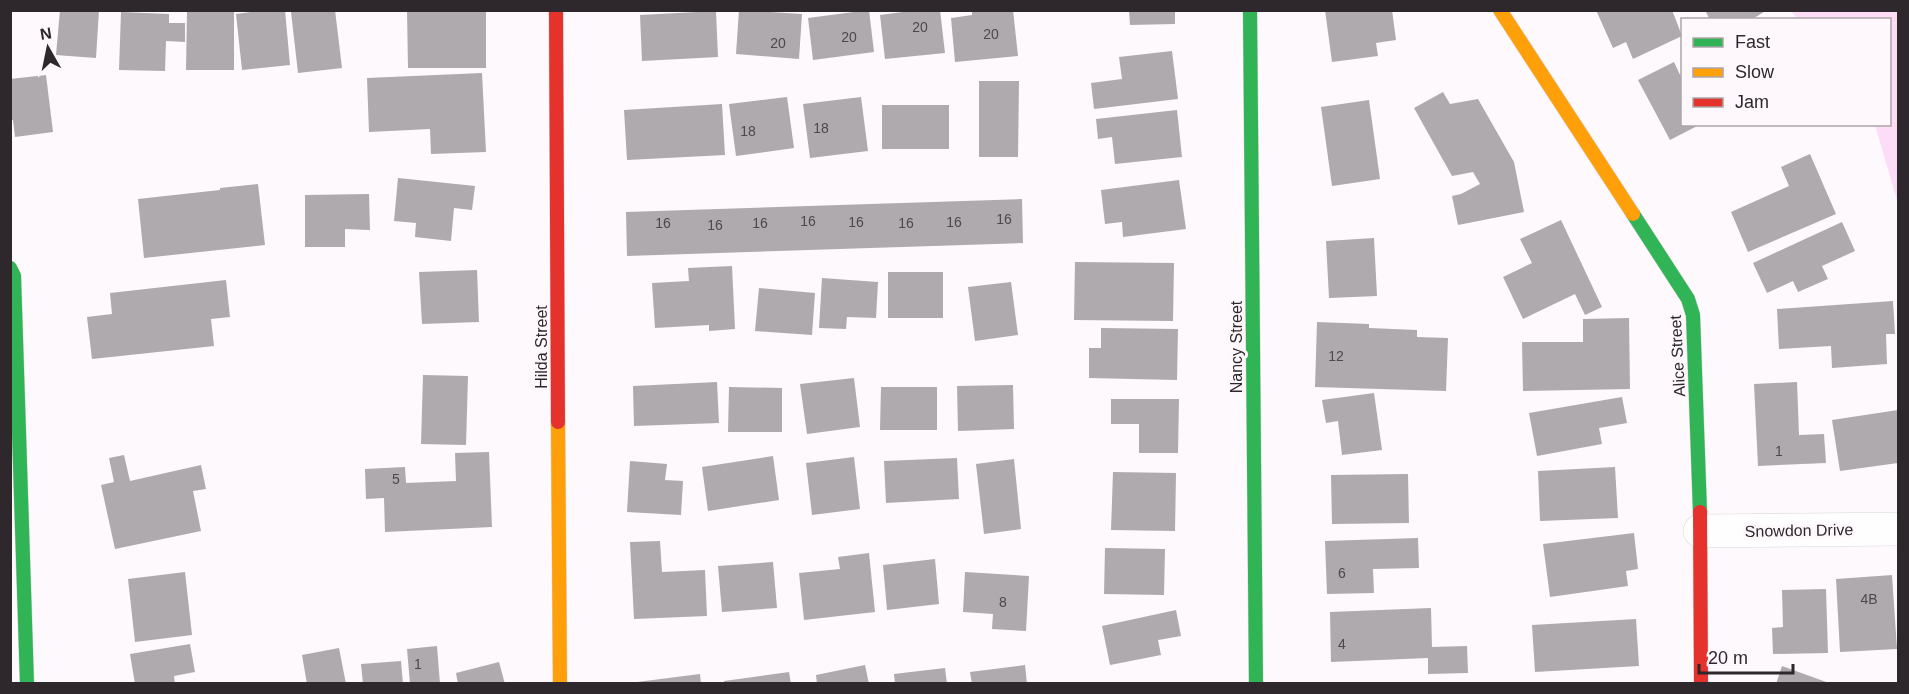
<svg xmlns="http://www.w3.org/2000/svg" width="1909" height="694" font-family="Arial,sans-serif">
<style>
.green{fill:#fddcf7}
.building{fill:#aeaaad}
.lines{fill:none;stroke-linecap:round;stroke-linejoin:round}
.street-casing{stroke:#dad5d9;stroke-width:34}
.fast-casing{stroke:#dad5d9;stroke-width:15}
.slow-casing{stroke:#dad5d9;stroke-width:15}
.jam-casing{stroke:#dad5d9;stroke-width:15}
.street{stroke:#fffeff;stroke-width:33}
.fast{stroke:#30b455;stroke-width:14}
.slow{stroke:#ff9f0a;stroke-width:14}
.jam{stroke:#e5322d;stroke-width:14}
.labels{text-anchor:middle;stroke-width:6;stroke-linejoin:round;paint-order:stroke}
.number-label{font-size:14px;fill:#4e484c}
.street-label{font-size:16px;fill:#2e282c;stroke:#fef8fd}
</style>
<rect width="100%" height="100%" fill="#fdf9fc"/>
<path class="green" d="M 1791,11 L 1898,11 L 1898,204 L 1875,125 L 1890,124 L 1890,20 L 1798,19 Z"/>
<path class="building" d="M 60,10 L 99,10 L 96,58 L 56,55 Z
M 264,10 L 285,10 L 290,65 L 242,70 L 236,14 Z
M 302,10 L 335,10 L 342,68 L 298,73 L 291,12 Z
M 407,10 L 486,10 L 486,68 L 408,68 Z
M 739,10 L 802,14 L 799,59 L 736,54 Z
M 869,10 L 874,52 L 813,60 L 808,18 Z
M 918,10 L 940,10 L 945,53 L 885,59 L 880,15 Z
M 972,10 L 1013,10 L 1018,56 L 955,62 L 951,18 L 972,15 Z
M 1129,10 L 1175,10 L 1175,24 L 1130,25 Z
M 1325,10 L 1392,10 L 1396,40 L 1376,43 L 1378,56 L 1332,62 Z
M 1596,10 L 1672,10 L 1682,36 L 1633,59 L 1626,42 L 1613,48 Z
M 1705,10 L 1767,10 L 1751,20 L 1710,20 Z
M 187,11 L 234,12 L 234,70 L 186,70 Z
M 716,11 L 718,57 L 642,61 L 640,15 Z
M 121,12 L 169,14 L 169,23 L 185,23 L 185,42 L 166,41 L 165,71 L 119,70 Z
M 1172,51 L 1178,99 L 1094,109 L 1091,83 L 1122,79 L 1119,57 Z
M 1674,62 L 1682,79 L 1682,124 L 1701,124 L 1670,140 L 1638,80 Z
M 482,73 L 486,152 L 431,154 L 430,129 L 369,132 L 367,78 Z
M 46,75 L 53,132 L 15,137 L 13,120 L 10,120 L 10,79 Z
M 979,81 L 1019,81 L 1018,157 L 979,157 Z
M 1443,92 L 1450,104 L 1478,99 L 1514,162 L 1524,212 L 1458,225 L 1452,196 L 1461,194 L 1480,184 L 1473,172 L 1452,176 L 1414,108 Z
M 787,97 L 794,148 L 736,156 L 729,104 Z
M 861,97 L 868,151 L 810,158 L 803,104 Z
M 1369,100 L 1380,179 L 1332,186 L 1321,107 Z
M 722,104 L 725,155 L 627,160 L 624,110 Z
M 882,105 L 949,105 L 949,149 L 882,149 Z
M 1177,110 L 1182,157 L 1115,164 L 1112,137 L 1098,139 L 1096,119 Z
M 1810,154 L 1836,214 L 1748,252 L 1731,212 L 1789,186 L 1781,167 Z
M 398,178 L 475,186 L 472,210 L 454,208 L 451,241 L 415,237 L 416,223 L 394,221 Z
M 1179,180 L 1186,229 L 1123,237 L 1122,222 L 1105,224 L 1101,190 Z
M 258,184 L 265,245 L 144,258 L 138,199 L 220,190 L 220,188 Z
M 369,194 L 370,230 L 345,229 L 345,247 L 305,247 L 305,195 Z
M 1022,199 L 1023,243 L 627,256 L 626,212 Z
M 1561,220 L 1602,307 L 1585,315 L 1575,294 L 1523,319 L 1503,277 L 1532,263 L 1520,239 Z
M 1842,222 L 1855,251 L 1822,266 L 1828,279 L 1798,292 L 1793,281 L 1767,293 L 1753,263 Z
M 1374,238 L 1377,296 L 1329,298 L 1326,241 Z
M 1075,262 L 1174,263 L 1173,321 L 1074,320 Z
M 732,266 L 735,329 L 709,331 L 709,325 L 655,328 L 652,283 L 689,281 L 688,268 Z
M 477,270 L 479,322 L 422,324 L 419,272 Z
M 888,272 L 943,272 L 943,318 L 888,318 Z
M 822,278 L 878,282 L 876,318 L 847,317 L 846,329 L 819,328 Z
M 226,280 L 230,317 L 211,319 L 214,346 L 92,359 L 87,317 L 112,314 L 110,293 Z
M 1011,282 L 1018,335 L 975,341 L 968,287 Z
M 759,288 L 815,293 L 812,335 L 755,331 Z
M 1893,301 L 1895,334 L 1886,334 L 1887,364 L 1832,368 L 1831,346 L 1779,349 L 1777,309 Z
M 1629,318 L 1630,389 L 1523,391 L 1522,342 L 1583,342 L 1583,319 Z
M 1317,322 L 1369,324 L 1369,328 L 1417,330 L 1417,337 L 1448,338 L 1446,391 L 1315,387 Z
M 1101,328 L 1178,329 L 1177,380 L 1089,378 L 1089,348 L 1101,348 Z
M 423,375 L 468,376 L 466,445 L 421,444 Z
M 854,378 L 860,427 L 807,434 L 800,384 Z
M 717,382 L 719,423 L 634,426 L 633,386 Z
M 1797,382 L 1799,435 L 1824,434 L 1826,463 L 1758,466 L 1754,384 Z
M 1013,385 L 1014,429 L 958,431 L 957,386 Z
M 729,387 L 782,388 L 782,432 L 728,432 Z
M 881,387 L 937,387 L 937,430 L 880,430 Z
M 1374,393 L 1382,450 L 1342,455 L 1338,421 L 1326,423 L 1322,400 Z
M 1622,397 L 1627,423 L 1599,428 L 1602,444 L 1537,456 L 1529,413 Z
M 1111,399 L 1179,399 L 1178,453 L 1139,453 L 1139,424 L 1111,424 Z
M 1898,410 L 1898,463 L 1840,471 L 1832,420 Z
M 489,452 L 492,527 L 385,532 L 384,498 L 366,499 L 365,469 L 405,467 L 406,483 L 456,481 L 455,453 Z
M 124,455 L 130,481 L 201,465 L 206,489 L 193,491 L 201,531 L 115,549 L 101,485 L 114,482 L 109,458 Z
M 773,456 L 779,500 L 708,511 L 702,467 Z
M 854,457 L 860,509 L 812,515 L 806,463 Z
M 957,458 L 959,499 L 886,503 L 884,461 Z
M 1014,459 L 1021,529 L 984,534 L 976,464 Z
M 630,461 L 667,464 L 665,480 L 683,481 L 681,515 L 627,512 Z
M 1615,467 L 1618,518 L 1540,521 L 1538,471 Z
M 1113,472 L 1176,473 L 1175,531 L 1111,530 Z
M 1408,474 L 1409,523 L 1332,524 L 1331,475 Z
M 1634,533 L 1638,569 L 1626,571 L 1628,586 L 1550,597 L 1543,544 Z
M 1418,538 L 1419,568 L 1373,569 L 1374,593 L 1327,594 L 1325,541 Z
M 660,541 L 662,572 L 705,570 L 707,616 L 634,619 L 630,542 Z
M 1105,548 L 1165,549 L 1164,595 L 1104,594 Z
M 869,553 L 875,612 L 804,620 L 799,573 L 840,569 L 838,557 Z
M 935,559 L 939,604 L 887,610 L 883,565 Z
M 773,562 L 777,608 L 722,612 L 718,566 Z
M 185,572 L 192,635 L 135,642 L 128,579 Z
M 965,572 L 1029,576 L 1026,631 L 992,629 L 993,614 L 963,612 Z
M 1892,575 L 1897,649 L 1840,652 L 1836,579 Z
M 1826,589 L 1828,653 L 1773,654 L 1772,628 L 1783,627 L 1782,590 Z
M 1431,608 L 1432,647 L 1467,646 L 1468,673 L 1428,674 L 1428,658 L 1331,662 L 1330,612 Z
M 1176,610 L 1181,636 L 1158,640 L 1161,655 L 1110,665 L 1102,626 Z
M 1636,619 L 1639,666 L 1535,672 L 1532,625 Z
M 190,644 L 195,672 L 174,676 L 175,684 L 135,684 L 130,654 Z
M 437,646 L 440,684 L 410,684 L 407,649 Z
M 339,648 L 346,684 L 307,684 L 302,655 Z
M 401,661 L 403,684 L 363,684 L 361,664 Z
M 499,662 L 505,684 L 458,684 L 456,673 Z
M 865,665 L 869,684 L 817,684 L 816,675 Z
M 1025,665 L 1027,684 L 972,684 L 970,672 Z
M 1782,666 L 1829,683 L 1829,684 L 1776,684 Z
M 945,668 L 947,684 L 895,684 L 894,674 Z
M 789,672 L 791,684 L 724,684 L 724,681 Z
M 700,674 L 701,684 L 637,684 L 637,682 Z"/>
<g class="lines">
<g class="street-casing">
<path id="street" d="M 1700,531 L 1898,529"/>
</g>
<g class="fast-casing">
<path id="fast" d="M 1250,10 L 1256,684
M 1633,214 L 1688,299 L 1693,315 L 1700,512
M 10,268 L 14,276 L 27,684"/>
</g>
<g class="slow-casing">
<path id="slow" d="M 1500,10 L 1633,214
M 558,422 L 560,684"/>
</g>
<g class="jam-casing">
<path id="jam" d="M 556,10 L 558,422
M 1700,512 L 1701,684"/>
</g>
<use href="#street" class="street"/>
<use href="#fast" class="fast"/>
<use href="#slow" class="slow"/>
<use href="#jam" class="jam"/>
</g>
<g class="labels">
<g class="number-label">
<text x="920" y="32">20</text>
<text x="991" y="39">20</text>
<text x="849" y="42">20</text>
<text x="778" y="48">20</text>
<text x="821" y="133">18</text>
<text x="748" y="136">18</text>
<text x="1004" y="224">16</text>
<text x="808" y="226">16</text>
<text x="856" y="227">16</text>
<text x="954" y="227">16</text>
<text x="663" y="228">16</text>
<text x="760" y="228">16</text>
<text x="906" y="228">16</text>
<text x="715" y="230">16</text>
<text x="1336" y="361">12</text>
<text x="1779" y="456">1</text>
<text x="396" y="484">5</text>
<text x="1342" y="578">6</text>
<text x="1869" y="604">4B</text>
<text x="1003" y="607">8</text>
<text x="1342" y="649">4</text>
<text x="418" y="669">1</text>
</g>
<g class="street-label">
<text transform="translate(541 347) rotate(-90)" y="6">Hilda Street</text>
<text transform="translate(1236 347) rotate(-90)" y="6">Nancy Street</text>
<text transform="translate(1677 356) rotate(-93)" y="6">Alice Street</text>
<text transform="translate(1799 530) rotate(-1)" y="6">Snowdon Drive</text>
</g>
</g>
<rect width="1909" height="694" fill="none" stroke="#2e282c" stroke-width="24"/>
<rect x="1681" y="18" width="210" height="108" fill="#fef8fd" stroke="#aba5a9" stroke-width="1.5"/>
<rect x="1693" y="38" width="30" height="9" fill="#30b455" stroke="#aba5a9" stroke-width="1.5"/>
<text x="1735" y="48" font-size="18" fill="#2e282c">Fast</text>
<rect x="1693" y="68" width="30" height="9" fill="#ff9f0a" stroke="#aba5a9" stroke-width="1.5"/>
<text x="1735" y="78" font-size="18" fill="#2e282c">Slow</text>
<rect x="1693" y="98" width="30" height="9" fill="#e5322d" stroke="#aba5a9" stroke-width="1.5"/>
<text x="1735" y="108" font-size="18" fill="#2e282c">Jam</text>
<g transform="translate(48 48) rotate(351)" stroke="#fef8fd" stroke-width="4.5" paint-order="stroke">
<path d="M0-4.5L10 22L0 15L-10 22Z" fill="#2e282c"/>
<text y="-9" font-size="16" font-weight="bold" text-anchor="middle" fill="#2e282c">N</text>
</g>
<path d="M1699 664v9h94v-9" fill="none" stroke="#2e282c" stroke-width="3"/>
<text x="1708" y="664" font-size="18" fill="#2e282c" stroke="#fef8fd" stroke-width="4.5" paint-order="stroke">20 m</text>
</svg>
